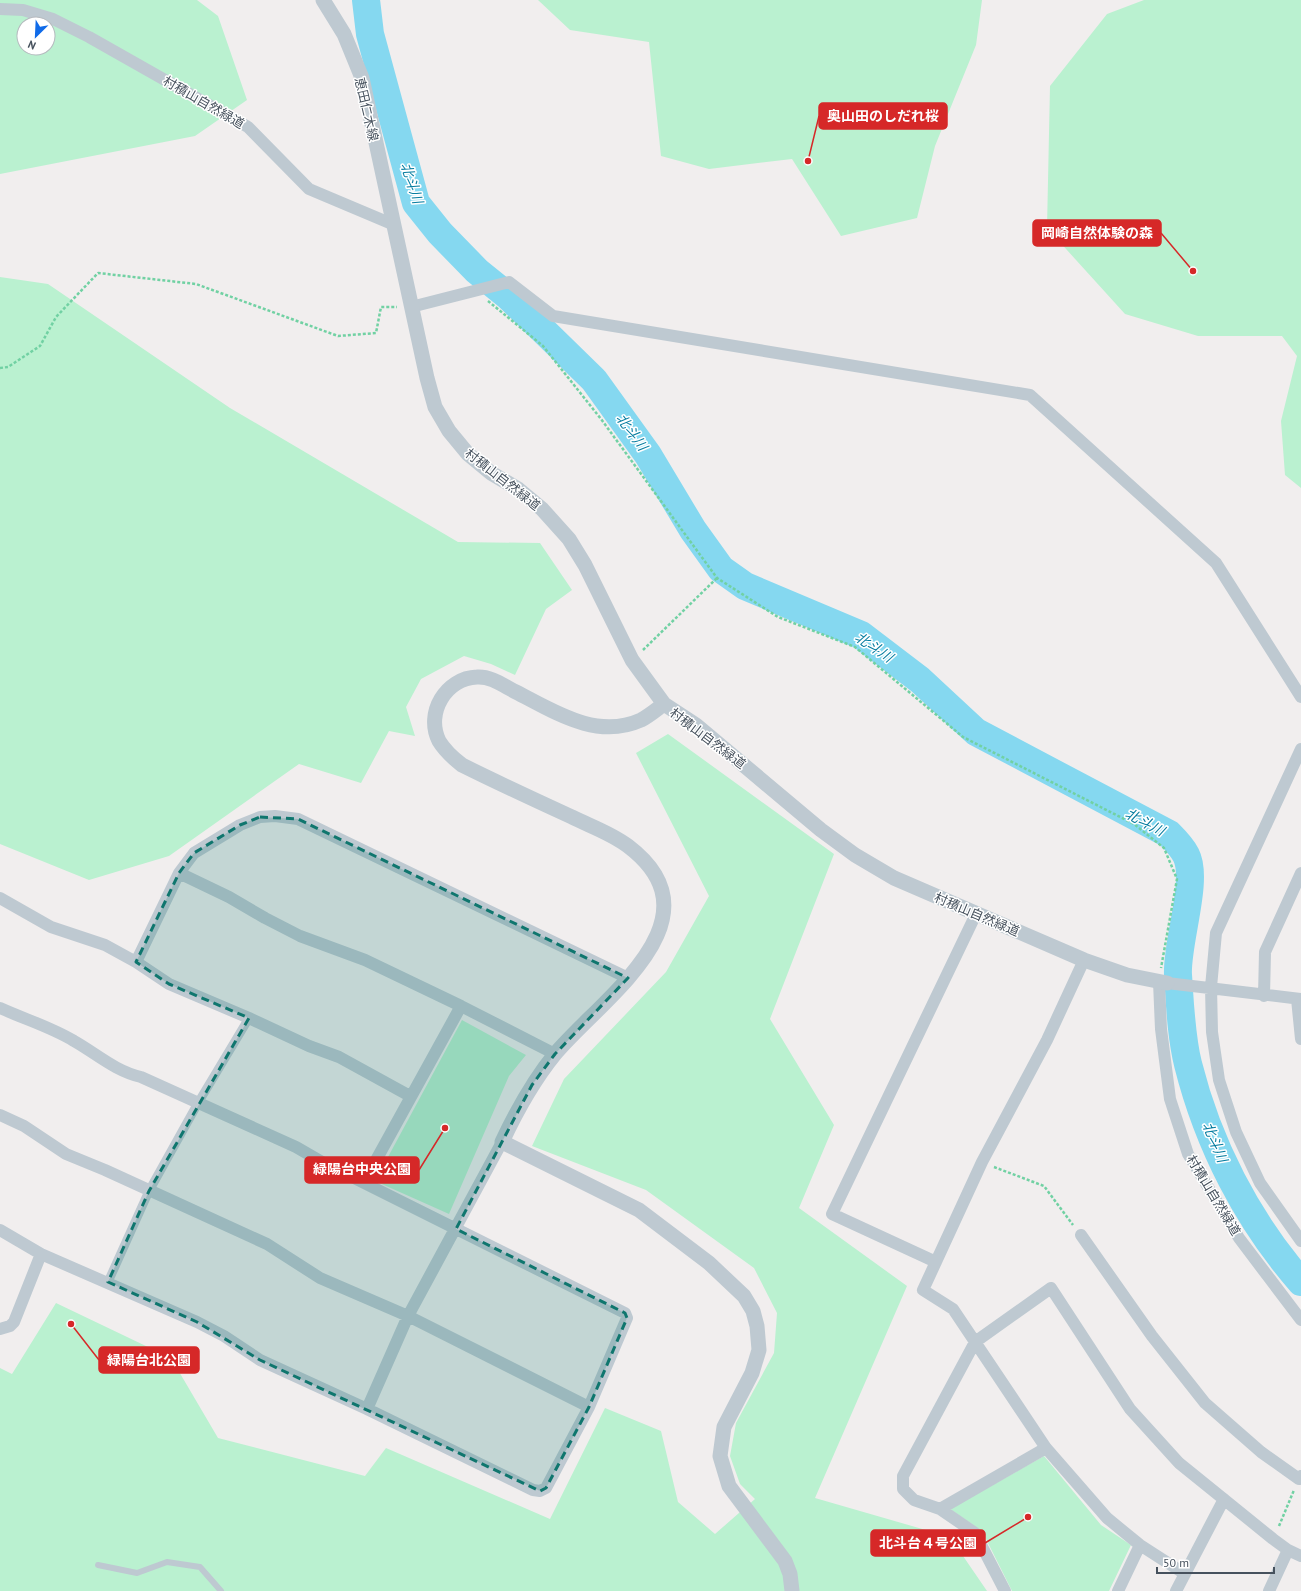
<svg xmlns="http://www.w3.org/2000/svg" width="1301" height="1591" font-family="'PT Sans','Noto Sans JP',sans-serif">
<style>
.green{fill:#baf1d0;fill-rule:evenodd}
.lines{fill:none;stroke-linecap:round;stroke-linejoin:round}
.river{stroke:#85d8f0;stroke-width:28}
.path{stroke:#71d1a3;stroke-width:2.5;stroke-dasharray:3 2;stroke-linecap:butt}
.service{stroke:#bec9d1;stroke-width:6}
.pedestrian{stroke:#bec9d1;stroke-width:9}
.minor{stroke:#bec9d1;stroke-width:12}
.tertiary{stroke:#bec9d1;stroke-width:15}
.marked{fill:#0f766e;fill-opacity:0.2;stroke:#0f766e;stroke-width:3;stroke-dasharray:8 5;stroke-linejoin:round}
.labels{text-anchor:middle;stroke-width:3;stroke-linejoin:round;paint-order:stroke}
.street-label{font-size:13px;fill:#46515d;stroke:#fff}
.water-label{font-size:14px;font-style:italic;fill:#077da0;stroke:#fff}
.leader{fill:none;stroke:#d62828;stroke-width:1.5}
.callout-dot{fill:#d62828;stroke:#fff;stroke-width:1.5}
.callout{fill:#d62828;stroke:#d62828;stroke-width:1.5}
.callout-label{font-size:14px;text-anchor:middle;font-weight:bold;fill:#fff}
</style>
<rect width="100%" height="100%" fill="#f1eeee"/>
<path class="green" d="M 0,0 L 197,0 L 218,16 L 247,100 L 195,136 L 0,174 ZM 24,24 L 48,24 L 48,48 L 24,48 Z
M 538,0 L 982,0 L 976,45 L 935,146 L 917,218 L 841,236 L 792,159 L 709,169 L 661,156 L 649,42 L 570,30 Z
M 1144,0 L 1301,0 L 1301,488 L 1285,475 L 1281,421 L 1297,356 L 1282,336 L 1198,336 L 1125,314 L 1047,228 L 1050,86 L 1107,14 Z
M 0,277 L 48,284 L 230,408 L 458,542 L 540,543 L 572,590 L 546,609 L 515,675 L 491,664 L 464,656 L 421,679 L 406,707 L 415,736 L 389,731 L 361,783 L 299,764 L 169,856 L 89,880 L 0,844 Z
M 668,734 L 834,854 L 770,1019 L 834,1125 L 799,1208 L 907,1286 L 815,1498 L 950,1537 L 987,1591 L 0,1591 L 0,1368 L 12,1374 L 56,1303 L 171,1358 L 218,1438 L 365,1476 L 386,1448 L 550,1519 L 605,1408 L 661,1431 L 678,1502 L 715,1534 L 755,1499 L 740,1484 L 730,1456 L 736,1423 L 774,1353 L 777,1313 L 754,1268 L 646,1190 L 532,1146 L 564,1079 L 666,972 L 709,896 L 636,753 Z
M 462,1020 L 526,1055 L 509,1076 L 449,1214 L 375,1181 Z
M 1044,1456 L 1101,1525 L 1131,1545 L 1109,1591 L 1012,1591 L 982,1531 L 950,1509 Z"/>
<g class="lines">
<path class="river" d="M 366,0 L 370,34 L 416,203 L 440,233 L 477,271 L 509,297 L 594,380 L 648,455 L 693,530 L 721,569 L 745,586 L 861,635 L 920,680 L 976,732 L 1169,834 C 1175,840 1182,847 1186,855 C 1199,880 1176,944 1178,975 C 1180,1004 1181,1036 1188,1064 C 1208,1144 1247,1220 1301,1282"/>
<path class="path" d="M 488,301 L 543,346 L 601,419 L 717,578 L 778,617 L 855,647 L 963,737 L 1134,824 L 1164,848 L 1177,879 L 1161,968
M 0,368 L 8,367 L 40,346 L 56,317 L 98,273 L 196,284 L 338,336 L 376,333 L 381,307 L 397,307
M 643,650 L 717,578
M 994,1167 L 1044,1186 L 1073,1225
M 1279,1526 L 1294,1490"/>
<path class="service" d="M 98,1565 L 137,1573 L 167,1562 L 200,1567 L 221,1591"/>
<path class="pedestrian" d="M 108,1282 L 149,1191 L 198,1103 L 249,1018"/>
<path class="minor" d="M 0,9 L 23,10 L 53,19 L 89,37 L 248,127 L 309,189 L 392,224
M 411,307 L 509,282 L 553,316 L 1030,395 L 1216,563 L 1301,697
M 1301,749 L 1216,933 L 1211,987 L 1212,1032 L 1219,1080 L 1236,1132 L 1260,1183 L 1301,1241
M 179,873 L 229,897 L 265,918 L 300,936 L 365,960 L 461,1006
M 0,898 L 51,927 L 105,945 L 136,962 L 169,984 L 249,1018 L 309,1046 L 339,1057 L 410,1096
M 1084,960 L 1047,1040 L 982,1162 L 923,1290 L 953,1309 L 1046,1448 L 1107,1518 L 1140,1545 L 1185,1574
M 136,962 L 179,873 L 194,853 L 240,825 L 260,817 L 275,816 L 298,819 L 628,978
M 1159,982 L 1161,1029 L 1170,1099 L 1188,1154 L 1239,1238 L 1301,1320
M 1167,983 L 1301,999
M 1264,996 L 1265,952 L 1301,873
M 1297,999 L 1301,1039
M 0,1008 C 24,1019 51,1027 74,1041 C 97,1054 115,1071 141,1077 L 296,1147 L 322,1162 L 625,1313 L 627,1318 L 589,1407 L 546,1488 L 540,1491 L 533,1490 L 367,1409 L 260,1360 L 224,1336 L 197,1322 L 41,1254 L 0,1230
M 0,1115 L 24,1126 L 66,1154 L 105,1170 L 267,1244 L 320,1278 L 408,1316 L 589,1407
M 364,1182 L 461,1006 L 555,1054
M 1081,1235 L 1152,1336 L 1205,1403 L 1261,1452 L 1299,1479 L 1301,1476
M 936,1262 L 832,1214 L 976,914
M 0,1329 L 10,1326 L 14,1322 L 41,1254
M 367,1409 L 408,1316 L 502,1142
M 940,1509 L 1046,1448
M 1005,1591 L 975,1533 L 940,1509 L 914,1500 L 903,1489 L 903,1476 L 975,1342 L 1051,1288 L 1130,1409 L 1179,1463 L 1273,1539 L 1288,1550 L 1301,1556
M 1118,1591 L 1140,1545
M 1176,1591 L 1224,1499
M 1269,1591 L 1288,1550"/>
<path class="tertiary" d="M 323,0 L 344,34 L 362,78 L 427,378 L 435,407 L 449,431 L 468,454 L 491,473 L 518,489 L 542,509 L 569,539 L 585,565 L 632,660 L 664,704 L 696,725 L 821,830 L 855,855 L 894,878 L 1084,960 L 1127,975 L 1167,983
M 664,704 C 657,709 649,716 641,720 C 597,740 555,712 516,692 C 504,686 491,676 477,677 C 446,678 425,713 439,741 C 445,751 453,758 462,765 C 498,783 535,800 572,817 C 590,826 611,833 628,846 C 724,919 602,998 555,1054 C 533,1081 517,1110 502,1142 L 639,1210 L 709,1263 L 744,1296 L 753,1311 L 757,1326 L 759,1350 L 752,1373 L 724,1427 L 720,1456 L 729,1486 L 785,1561 L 790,1574 L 792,1591"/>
</g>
<path class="marked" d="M 260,817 L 298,819 L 628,978 L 555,1054 L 532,1085 L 456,1229 L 625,1313 L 627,1318 L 589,1407 L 546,1488 L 540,1491 L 260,1360 L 197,1322 L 108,1282 L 149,1191 L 249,1018 L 169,984 L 136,962 L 179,873 L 194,853 L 240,825 Z"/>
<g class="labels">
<g class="street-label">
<text transform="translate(204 102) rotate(30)" y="5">村積山自然緑道</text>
<text transform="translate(367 109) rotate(77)" y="5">恵田仁木線</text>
<text transform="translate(503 479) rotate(38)" y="5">村積山自然緑道</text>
<text transform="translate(708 738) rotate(37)" y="5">村積山自然緑道</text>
<text transform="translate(977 914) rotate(23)" y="5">村積山自然緑道</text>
<text transform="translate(1214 1195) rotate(59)" y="5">村積山自然緑道</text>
</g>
<g class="water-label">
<text transform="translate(412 183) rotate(72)" y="5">北斗川</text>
<text transform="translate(632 432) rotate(54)" y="5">北斗川</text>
<text transform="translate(874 647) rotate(34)" y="5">北斗川</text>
<text transform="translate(1145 822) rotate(28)" y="5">北斗川</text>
<text transform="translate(1215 1142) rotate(67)" y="5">北斗川</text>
</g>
</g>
<path class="leader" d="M808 161L819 116M1193 271L1161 233M445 1128L419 1170M71 1324L99 1360M1028 1517L985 1543"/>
<g class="callout-dot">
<circle cx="808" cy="161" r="4"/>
<circle cx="1193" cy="271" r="4"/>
<circle cx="445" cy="1128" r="4"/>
<circle cx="71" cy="1324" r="4"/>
<circle cx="1028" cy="1517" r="4"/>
</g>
<g class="callout">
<rect x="819" y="103" width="128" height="26" rx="4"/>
<rect x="1033" y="220" width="128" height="26" rx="4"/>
<rect x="305" y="1157" width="114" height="26" rx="4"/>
<rect x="99" y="1347" width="100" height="26" rx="4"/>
<rect x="871" y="1530" width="114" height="26" rx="4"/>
</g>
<g class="callout-label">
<text x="883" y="121">奥山田のしだれ桜</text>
<text x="1097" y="238">岡崎自然体験の森</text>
<text x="362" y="1174">緑陽台中央公園</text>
<text x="149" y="1365">緑陽台北公園</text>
<text x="928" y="1548">北斗台４号公園</text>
</g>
<g transform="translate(36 36) rotate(204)"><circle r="19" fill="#ffffff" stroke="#b5b9be"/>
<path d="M0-3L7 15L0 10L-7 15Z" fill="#106be9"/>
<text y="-6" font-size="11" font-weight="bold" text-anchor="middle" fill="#46515d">N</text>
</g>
<path d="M1157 1567v6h117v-6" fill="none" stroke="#46515d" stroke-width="2"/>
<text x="1163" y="1567" font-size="12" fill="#46515d" stroke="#ffffff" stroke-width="3" paint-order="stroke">50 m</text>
</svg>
